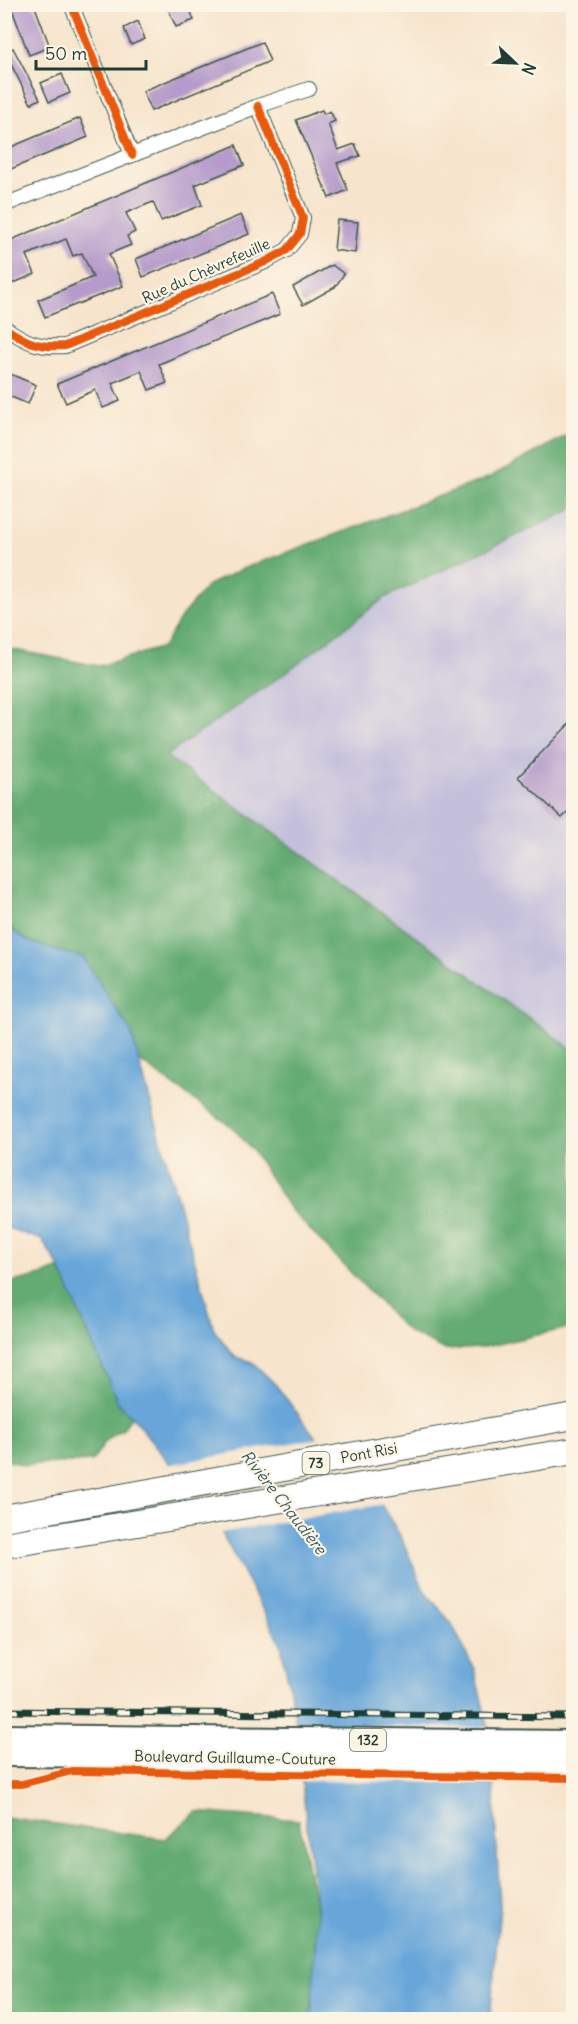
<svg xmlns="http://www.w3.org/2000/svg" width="578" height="2024" font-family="Delius,sans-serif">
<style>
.industrial{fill:#c4c0db}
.forest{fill:#63ab72;stroke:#417453;stroke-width:1.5}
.water{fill:#67a6d9;stroke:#437286;stroke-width:1.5}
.pier{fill:#f7e4cc}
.building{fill:#b59bcb}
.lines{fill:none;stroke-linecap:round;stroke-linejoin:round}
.street-casing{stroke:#3f564b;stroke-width:16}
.primary-casing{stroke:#3f564b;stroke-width:26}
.highway-casing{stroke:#3f564b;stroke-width:28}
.street{stroke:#fff;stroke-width:14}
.primary{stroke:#fff;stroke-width:22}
.highway{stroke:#fff;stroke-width:26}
.rail-casing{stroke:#1f3d34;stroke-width:7}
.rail{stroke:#fcf5e5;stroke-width:4.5;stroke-dasharray:14;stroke-linecap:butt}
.cycleway-casing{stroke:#fcf5e5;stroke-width:11}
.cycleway{stroke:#e8590c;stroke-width:8}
.labels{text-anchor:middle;stroke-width:4.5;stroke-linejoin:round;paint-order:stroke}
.shield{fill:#fcf5e5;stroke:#617469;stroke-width:1.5}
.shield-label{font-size:14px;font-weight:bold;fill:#1f3d34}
.street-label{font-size:15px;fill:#1f3d34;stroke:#fcf5e5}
.water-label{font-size:16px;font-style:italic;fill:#355c66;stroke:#fcf5e5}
</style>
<rect width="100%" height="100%" fill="#fcf5e5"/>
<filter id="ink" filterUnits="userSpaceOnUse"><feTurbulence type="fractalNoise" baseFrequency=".0167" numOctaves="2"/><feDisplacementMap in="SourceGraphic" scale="12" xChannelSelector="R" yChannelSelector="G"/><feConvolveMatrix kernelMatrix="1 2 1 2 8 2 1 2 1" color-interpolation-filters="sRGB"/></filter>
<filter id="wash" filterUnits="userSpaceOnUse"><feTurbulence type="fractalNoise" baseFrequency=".008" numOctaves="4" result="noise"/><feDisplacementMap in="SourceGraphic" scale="24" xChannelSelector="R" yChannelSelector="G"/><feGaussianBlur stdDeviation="1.35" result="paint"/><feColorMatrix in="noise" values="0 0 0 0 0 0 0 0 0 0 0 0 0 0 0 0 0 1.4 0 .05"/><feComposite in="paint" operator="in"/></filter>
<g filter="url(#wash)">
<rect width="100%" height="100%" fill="#f7e4cc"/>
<path class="industrial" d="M 573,509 L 573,1050 L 166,756 L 285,673 L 386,597 Z"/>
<path class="forest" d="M 573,432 L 573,509 L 386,597 L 285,673 L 166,756 L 573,1050 L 573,1327 L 480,1348 L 445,1350 L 408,1332 L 290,1209 L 253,1151 L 233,1128 L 137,1059 L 131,1032 L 83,957 C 56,951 21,945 4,921 L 4,648 L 99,666 L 163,647 L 184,613 L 208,585 L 242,569 L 488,478 Z
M 60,1268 L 118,1403 L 132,1416 L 122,1430 L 108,1438 L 92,1461 L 24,1465 L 5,1460 L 4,1284 L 42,1275 Z
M 196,1812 L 299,1820 L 317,1915 L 311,2019 L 5,2019 L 5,1817 L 165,1839 Z"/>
<path class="water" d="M 4,921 C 22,945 56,951 83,957 L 131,1032 L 214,1330 L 235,1357 L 252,1362 L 275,1384 L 320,1443 L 374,1493 L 401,1537 L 424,1590 L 452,1624 L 474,1669 L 491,1738 L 500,1906 L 490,2019 L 311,2019 L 317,1915 L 294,1711 L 281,1644 L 217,1524 L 132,1416 L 118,1403 L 60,1268 L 42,1240 L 5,1227 Z"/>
<path class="pier" d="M 320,1438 L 350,1462 L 377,1491 L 384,1504 L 219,1533 L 167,1465 Z
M 293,1725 L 492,1728 L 494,1737 L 497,1783 L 299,1781 Z"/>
<g id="blocks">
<path class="building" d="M 10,4 L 34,4 L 50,47 L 29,55 Z
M 166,4 L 188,4 L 194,20 L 176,27 Z
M 138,21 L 145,39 L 131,45 L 124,28 Z
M 262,42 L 270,61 L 151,111 L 143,91 Z
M 13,48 L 40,99 L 31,104 L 5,52 Z
M 62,74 L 70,93 L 49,102 L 41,83 Z
M 322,110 L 324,114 L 330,111 L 335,121 L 328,124 L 338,150 L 355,144 L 360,156 L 337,163 L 348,190 L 329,198 L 296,120 Z
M 80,118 L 88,137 L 11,169 L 4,150 Z
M 236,145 L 244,165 L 195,185 L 202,205 L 161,221 L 153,202 L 126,213 L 135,232 L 127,236 L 131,245 L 109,254 L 123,286 L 45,317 L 38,300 L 93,277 L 82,253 L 73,256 L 66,239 L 27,255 L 35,274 L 4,287 L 4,243 Z
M 241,215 L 249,234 L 143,277 L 136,259 Z
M 337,220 L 358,222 L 355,253 L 334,250 Z
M 332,265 L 344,274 L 335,287 L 303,305 L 293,287 Z
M 272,294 L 280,314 L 159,364 L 167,383 L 149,390 L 141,371 L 112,383 L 120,401 L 103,408 L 95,390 L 66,403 L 57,384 Z
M 8,373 L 36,385 L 28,404 L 4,394 L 4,381 Z
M 573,720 L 573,807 L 562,818 L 518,777 Z"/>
</g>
</g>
<g filter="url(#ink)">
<use href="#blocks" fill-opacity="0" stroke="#3f564b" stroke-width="1.5"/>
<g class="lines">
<g class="street-casing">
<path id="street" d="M 71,4 L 132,155
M 4,205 L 258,106 L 309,89
M 4,327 C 26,342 38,348 65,346 L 265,262 L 287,250 L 300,234 L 303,218 L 258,106"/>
</g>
<g class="primary-casing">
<path id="primary" d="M 4,1736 L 574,1742
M 4,1755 L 162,1756 L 574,1764"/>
</g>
<g class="highway-casing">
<path id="highway" d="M 4,1518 L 574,1416
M 4,1545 L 574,1451"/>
</g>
<use href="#street" class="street"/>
<use href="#primary" class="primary"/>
<use href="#highway" class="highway"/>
<g class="rail-casing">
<path id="rail" d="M 4,1711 L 574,1717"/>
</g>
<use href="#rail" class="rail"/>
<g class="cycleway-casing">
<path id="cycleway" d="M 71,4 L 132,155
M 4,327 C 26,342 38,348 65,346 L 265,262 L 287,250 L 300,234 L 303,218 L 258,106
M 4,1784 L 22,1784 L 72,1771 L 574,1778"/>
</g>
<use href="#cycleway" class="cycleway"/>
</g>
</g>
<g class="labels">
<g class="shield">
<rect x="302.5" y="1452" width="27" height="22" rx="4.5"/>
<rect x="350" y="1729" width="36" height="22" rx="4.5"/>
</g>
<g class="shield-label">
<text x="316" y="1468">73</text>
<text x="368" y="1745">132</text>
</g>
<g class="street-label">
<text transform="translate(206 271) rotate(-24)" y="5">Rue du Chèvrefeuille</text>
<text transform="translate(369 1453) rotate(-10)" y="5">Pont Risi</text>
<text transform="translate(235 1758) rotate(1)" y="5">Boulevard Guillaume-Couture</text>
</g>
<g class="water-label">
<text transform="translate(284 1502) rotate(52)" y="6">Rivière Chaudière</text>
</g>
</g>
<rect width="578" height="2024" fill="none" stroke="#fcf5e5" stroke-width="24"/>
<g transform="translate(515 63) rotate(113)" stroke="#fcf5e5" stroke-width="4.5" paint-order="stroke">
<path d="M0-4.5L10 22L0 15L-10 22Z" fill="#1f3d34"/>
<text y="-9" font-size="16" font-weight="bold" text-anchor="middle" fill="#1f3d34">N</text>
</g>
<path d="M36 60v9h110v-9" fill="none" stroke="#1f3d34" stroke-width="3"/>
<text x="45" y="60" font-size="18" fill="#1f3d34" stroke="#fcf5e5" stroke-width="4.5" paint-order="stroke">50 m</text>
</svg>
